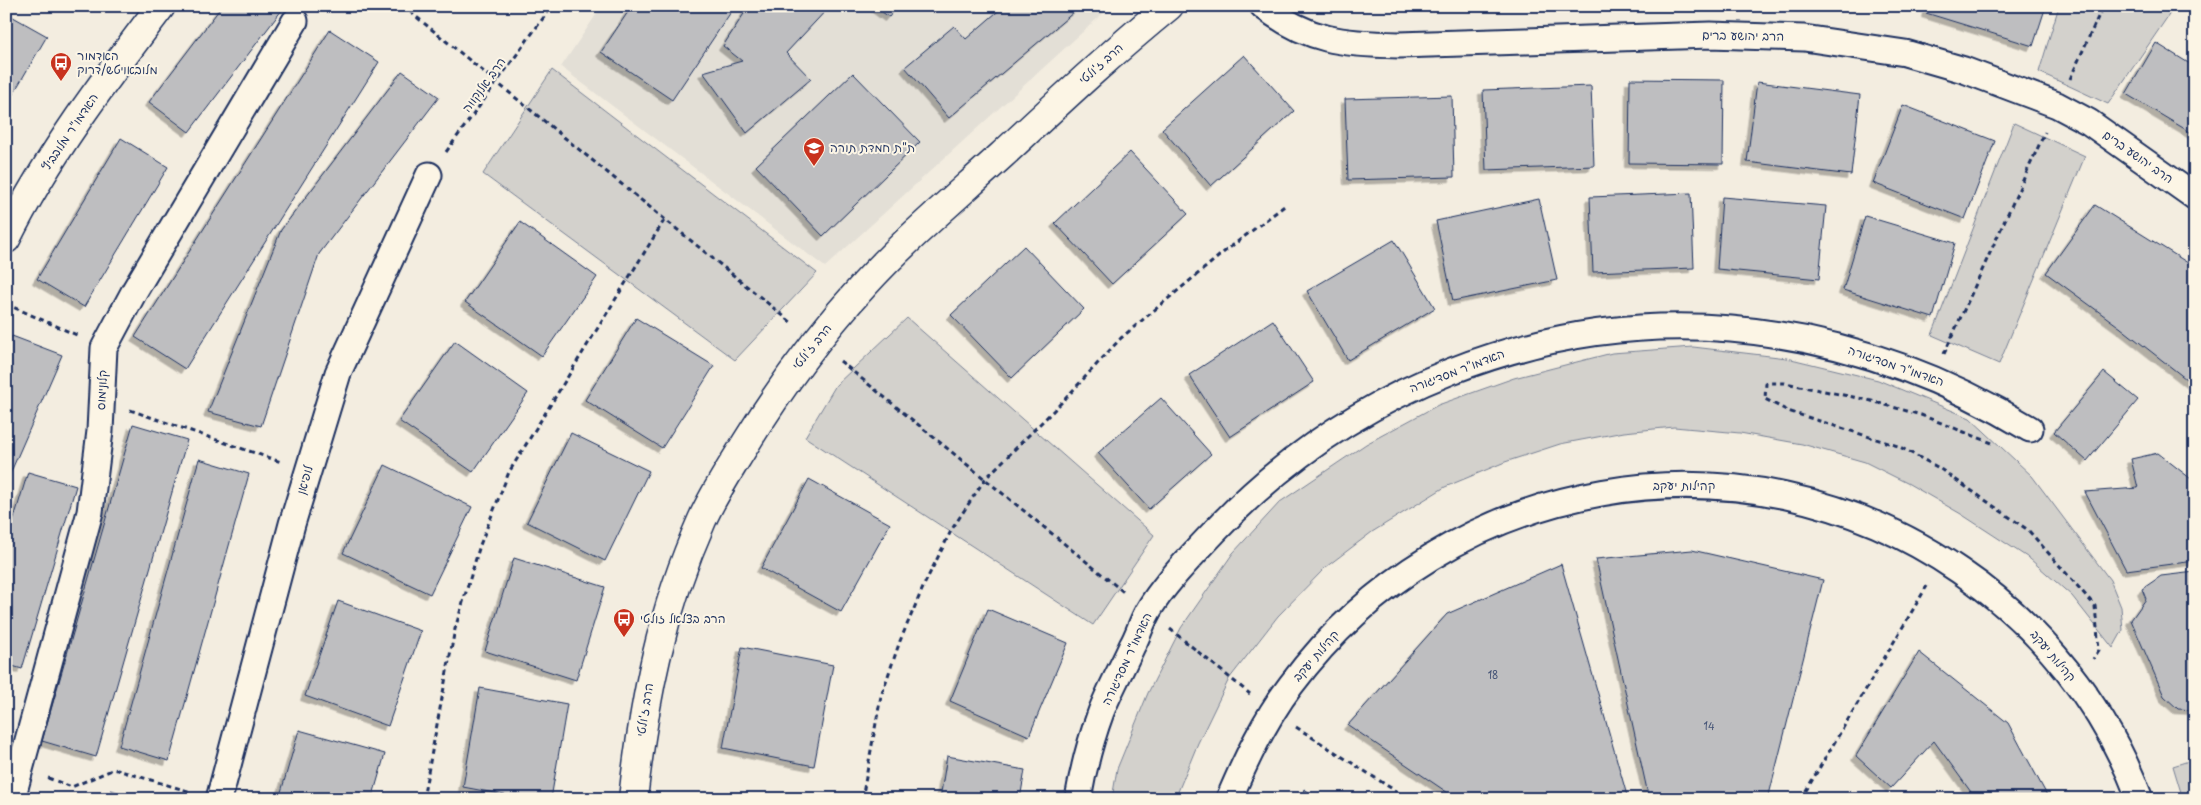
<svg xmlns="http://www.w3.org/2000/svg" width="2201" height="805" font-family="'Playpen Sans','Playpen Sans Hebrew',sans-serif">
<style>
.built{fill:#e3dfd6}
.green{fill:#d3d1cc;stroke:#778095}
.building{fill:#bebec0;stroke:#1b2f5e;filter:url(#shadow)}
.lines{fill:none;stroke-linecap:round;stroke-linejoin:round}
.street-casing{stroke:#1b2f5e;stroke-width:29}
.secondary-casing{stroke:#1b2f5e;stroke-width:31}
.path{stroke:#1b2f5e;stroke-width:3;stroke-dasharray:5 4;stroke-linecap:butt}
.street{stroke:#fcf5e5;stroke-width:25}
.secondary{stroke:#fcf5e5;stroke-width:28}
.labels{text-anchor:middle;stroke-width:4;stroke-linejoin:round;paint-order:stroke}
.number-label{font-size:10px;fill:#445376}
.street-label{font-size:12px;fill:#1b2f5e;stroke:#fcf5e5}
.poi-label{font-size:12px;fill:#1b2f5e;stroke:#fcf5e5;text-anchor:start}
</style>
<defs>
<filter id="shadow"><feDropShadow dx="-4.5" dy="4.5" stdDeviation="0" flood-color="#0004"/></filter>
</defs>
<rect width="100%" height="100%" fill="#f3ede0"/>
<filter id="ink" filterUnits="userSpaceOnUse"><feTurbulence type="fractalNoise" baseFrequency=".02" numOctaves="2"/><feDisplacementMap in="SourceGraphic" scale="10" xChannelSelector="R" yChannelSelector="G"/><feConvolveMatrix kernelMatrix="1 2 1 2 8 2 1 2 1" color-interpolation-filters="sRGB"/></filter>
<g filter="url(#ink)">
<path class="built" d="M 602,6 L 1111,6 L 825,267 L 561,67 Z"/>
<path class="green" d="M 2059,6 L 2175,6 L 2108,104 L 2039,72 Z
M 552,70 L 817,273 L 735,360 L 483,174 Z
M 2014,123 L 2085,156 L 1999,364 L 1932,335 Z
M 907,318 L 1154,535 L 1093,625 L 805,437 L 836,385 Z
M 1693,347 L 1787,358 L 1878,380 L 1970,418 L 2032,476 L 2110,580 L 2121,607 L 2123,630 L 2113,648 L 2072,596 L 2030,559 L 1961,514 L 1909,484 L 1865,462 L 1802,444 L 1740,433 L 1674,427 L 1624,432 L 1560,444 L 1505,462 L 1445,487 L 1372,532 L 1326,567 L 1278,616 L 1229,679 L 1198,743 L 1175,799 L 1112,799 L 1117,769 L 1148,693 L 1181,628 L 1233,553 L 1280,502 L 1366,444 L 1438,405 L 1514,378 L 1612,353 Z
M 2195,759 L 2195,799 L 2183,799 L 2173,766 Z"/>
<path class="building" d="M 222,6 L 285,6 L 189,132 L 149,102 Z
M 632,6 L 735,6 L 672,100 L 601,52 Z
M 749,6 L 830,6 L 786,53 L 811,79 L 747,133 L 703,72 L 742,61 L 723,46 Z
M 874,6 L 898,6 L 889,17 Z
M 1004,6 L 1081,6 L 949,118 L 905,67 L 954,26 L 966,39 Z
M 1928,6 L 2046,6 L 2033,46 L 1926,13 Z
M 6,13 L 47,36 L 12,96 L 6,92 Z
M 330,30 L 379,62 L 185,369 L 135,337 Z
M 2156,43 L 2195,67 L 2195,135 L 2126,94 Z
M 1244,55 L 1294,111 L 1211,186 L 1162,129 Z
M 402,71 L 439,97 L 319,254 L 261,426 L 208,412 L 281,230 Z
M 853,73 L 920,142 L 823,236 L 756,166 Z
M 1630,79 L 1724,80 L 1723,164 L 1629,163 Z
M 1757,82 L 1860,95 L 1851,175 L 1747,162 Z
M 1591,86 L 1594,166 L 1486,170 L 1483,90 Z
M 1452,96 L 1454,177 L 1348,180 L 1345,99 Z
M 1903,105 L 1995,141 L 1965,219 L 1873,183 Z
M 121,138 L 168,167 L 84,307 L 37,279 Z
M 1130,152 L 1188,214 L 1112,284 L 1055,223 Z
M 1691,193 L 1694,268 L 1593,272 L 1590,197 Z
M 1722,197 L 1826,206 L 1819,279 L 1717,269 Z
M 1539,199 L 1557,280 L 1453,301 L 1436,221 Z
M 2095,205 L 2188,263 L 2195,269 L 2195,386 L 2121,328 L 2046,273 Z
M 1865,216 L 1955,243 L 1933,318 L 1843,290 Z
M 520,222 L 597,277 L 542,356 L 465,302 Z
M 1394,240 L 1435,308 L 1348,360 L 1307,291 Z
M 1024,246 L 1084,309 L 1012,378 L 951,315 Z
M 636,318 L 714,366 L 662,448 L 585,400 Z
M 1273,320 L 1314,382 L 1230,437 L 1189,375 Z
M 12,336 L 62,355 L 6,483 L 6,350 Z
M 455,341 L 528,393 L 473,472 L 399,421 Z
M 2104,372 L 2138,400 L 2087,461 L 2054,432 Z
M 1161,398 L 1211,454 L 1149,509 L 1098,453 Z
M 133,424 L 187,440 L 96,757 L 42,741 Z
M 571,433 L 649,471 L 605,561 L 527,522 Z
M 2158,453 L 2195,482 L 2195,561 L 2126,570 L 2085,492 L 2138,488 L 2131,459 Z
M 199,459 L 249,474 L 169,761 L 119,746 Z
M 385,465 L 472,507 L 430,594 L 343,553 Z
M 28,472 L 76,486 L 22,669 L 6,664 L 6,545 Z
M 809,479 L 890,524 L 841,612 L 761,568 Z
M 1692,550 L 1823,580 L 1768,799 L 1649,799 L 1596,559 Z
M 514,558 L 605,587 L 576,680 L 485,651 Z
M 1561,564 L 1628,799 L 1457,799 L 1348,725 L 1447,614 Z
M 2195,572 L 2195,710 L 2178,709 L 2164,696 L 2131,620 L 2146,599 L 2142,589 L 2161,576 Z
M 338,601 L 421,631 L 388,726 L 305,696 Z
M 988,609 L 1068,643 L 1029,736 L 950,701 Z
M 742,647 L 833,665 L 814,766 L 723,748 Z
M 1919,652 L 2008,723 L 2049,799 L 1976,799 L 1934,741 L 1891,788 L 1856,756 Z
M 480,688 L 567,704 L 551,799 L 526,799 L 463,787 Z
M 299,730 L 385,754 L 372,799 L 279,799 Z
M 947,756 L 1025,770 L 1020,799 L 940,799 Z
M 1304,789 L 1320,799 L 1301,799 Z
M 111,790 L 141,799 L 108,799 Z"/>
<g class="lines">
<g class="street-casing">
<path id="street" d="M 1263,6 C 1308,41 1343,44 1399,45 L 1710,35 L 1804,38 L 1905,53 L 1964,70 L 2057,105 L 2089,122 L 2195,197
M 12,799 L 90,512 L 100,431 L 104,348 L 135,290 L 295,21
M 219,799 L 292,524 L 338,373 L 429,175
M 1078,799 C 1083,770 1091,739 1101,712 C 1110,689 1122,668 1132,646 C 1138,636 1141,624 1147,613 C 1161,587 1195,552 1216,530 C 1347,391 1539,313 1731,329 C 1840,338 1937,373 2030,429
M 1229,799 C 1246,759 1265,719 1291,685 C 1448,474 1742,421 1960,571 C 2041,626 2105,706 2140,799"/>
</g>
<g class="secondary-casing">
<path id="secondary" d="M 6,239 C 48,155 104,81 161,6
M 633,799 C 644,700 661,612 702,520 C 714,493 731,468 746,443 C 781,386 820,333 865,284 C 907,238 956,197 1002,155 C 1057,104 1111,53 1169,6"/>
</g>
<path class="path" d="M 403,6 L 792,323
M 2070,79 L 2103,6
M 446,152 L 552,6
M 6,304 L 79,336
M 1944,354 L 2045,132
M 840,361 L 1126,594
M 130,410 L 281,462
M 1992,443 L 1921,415 L 1868,400 L 1785,383 L 1766,383 L 1765,399 L 1788,411 L 1898,446 L 1939,468 L 2028,530 L 2095,606 L 2099,650 L 2093,659
M 1170,629 L 1250,694
M 1296,727 L 1408,799
M 48,778 L 72,787 L 114,769 L 191,792
M 423,799 L 455,629 L 480,545 L 509,472 L 665,219
M 862,799 L 881,696 L 900,641 L 925,583 L 952,529 L 985,479 L 1065,399 L 1121,338 L 1224,252 L 1287,204
M 1801,799 L 1927,586"/>
<use href="#street" class="street"/>
<use href="#secondary" class="secondary"/>
</g>
</g>
<defs>
<g id="bus-pin" transform="scale(1.125)"><path d="M0 17L-7.5 6A9.5 9.5 0 1 1 7.5 6Z" fill="#c8321e" stroke="#fcf5e5"/><path d="M-5-6H5V4H4V6H2V4H-2V6H-4V4H-5ZM-3.5-4V0h7V-4ZM-3.5 1.2v1.5H-2V1.2ZM2 1.2v1.5H3.5V1.2Z" fill="#fff"/></g>
<g id="school-pin" transform="scale(1.125)"><path d="M0 17L-7.5 6A9.5 9.5 0 1 1 7.5 6Z" fill="#c8321e" stroke="#fcf5e5"/><path d="M0-5L7-2L0 1L-7-2ZM-4 1L0 2.5L4 1V4Q0 6-4 4Z" fill="#fff"/></g>
</defs>
<g fill-rule="evenodd">
<use href="#bus-pin" x="61" y="63"/>
<use href="#school-pin" x="814" y="148"/>
<use href="#bus-pin" x="624" y="619"/>
</g>
<g class="labels">
<g class="number-label">
<text x="1493" y="679">18</text>
<text x="1709" y="730">14</text>
</g>
<g class="street-label">
<text transform="translate(1743 36) rotate(1)" y="4">הרב יהושע ברים</text>
<text transform="translate(1101 64) rotate(-42)" y="4">הרב ז'ולטי</text>
<text transform="translate(484 85) rotate(-54)" y="4">הרב אלנקווה</text>
<text transform="translate(70 132) rotate(-56)" y="4">האדמו"ר מלובביץ</text>
<text transform="translate(2138 157) rotate(35)" y="4">הרב יהושע ברים</text>
<text transform="translate(812 347) rotate(-51)" y="4">הרב ז'ולטי</text>
<text transform="translate(1896 366) rotate(19)" y="4">האדמו"ר מסדיגורה</text>
<text transform="translate(1457 371) rotate(-21)" y="4">האדמו"ר מסדיגורה</text>
<text transform="translate(102 390) rotate(-87)" y="4">קלונימוס</text>
<text transform="translate(305 480) rotate(-74)" y="4">לופיאן</text>
<text x="1684" y="490">קהילות יעקב</text>
<text transform="translate(1316 656) rotate(-49)" y="4">קהילות יעקב</text>
<text transform="translate(2053 656) rotate(50)" y="4">קהילות יעקב</text>
<text transform="translate(1127 659) rotate(-65)" y="4">האדמו"ר מסדיגורה</text>
<text transform="translate(645 710) rotate(-81)" y="4">הרב ז'ולטי</text>
</g>
<g class="poi-label">
<text x="77" y="60">האדמור<tspan x="77" dy="14">מלובאויטש/דרוק</tspan></text>
<text x="830" y="152">ת"ת חמדת תורה</text>
<text x="640" y="623">הרב בצלאל זולטי</text>
</g>
</g>
<rect width="2201" height="805" fill="none" stroke="#fcf5e5" stroke-width="25"/>
<rect x="12" y="12" width="2176" height="780" fill="none" stroke="#1b2f5e" stroke-width="2" filter="url(#ink)"/>
</svg>
